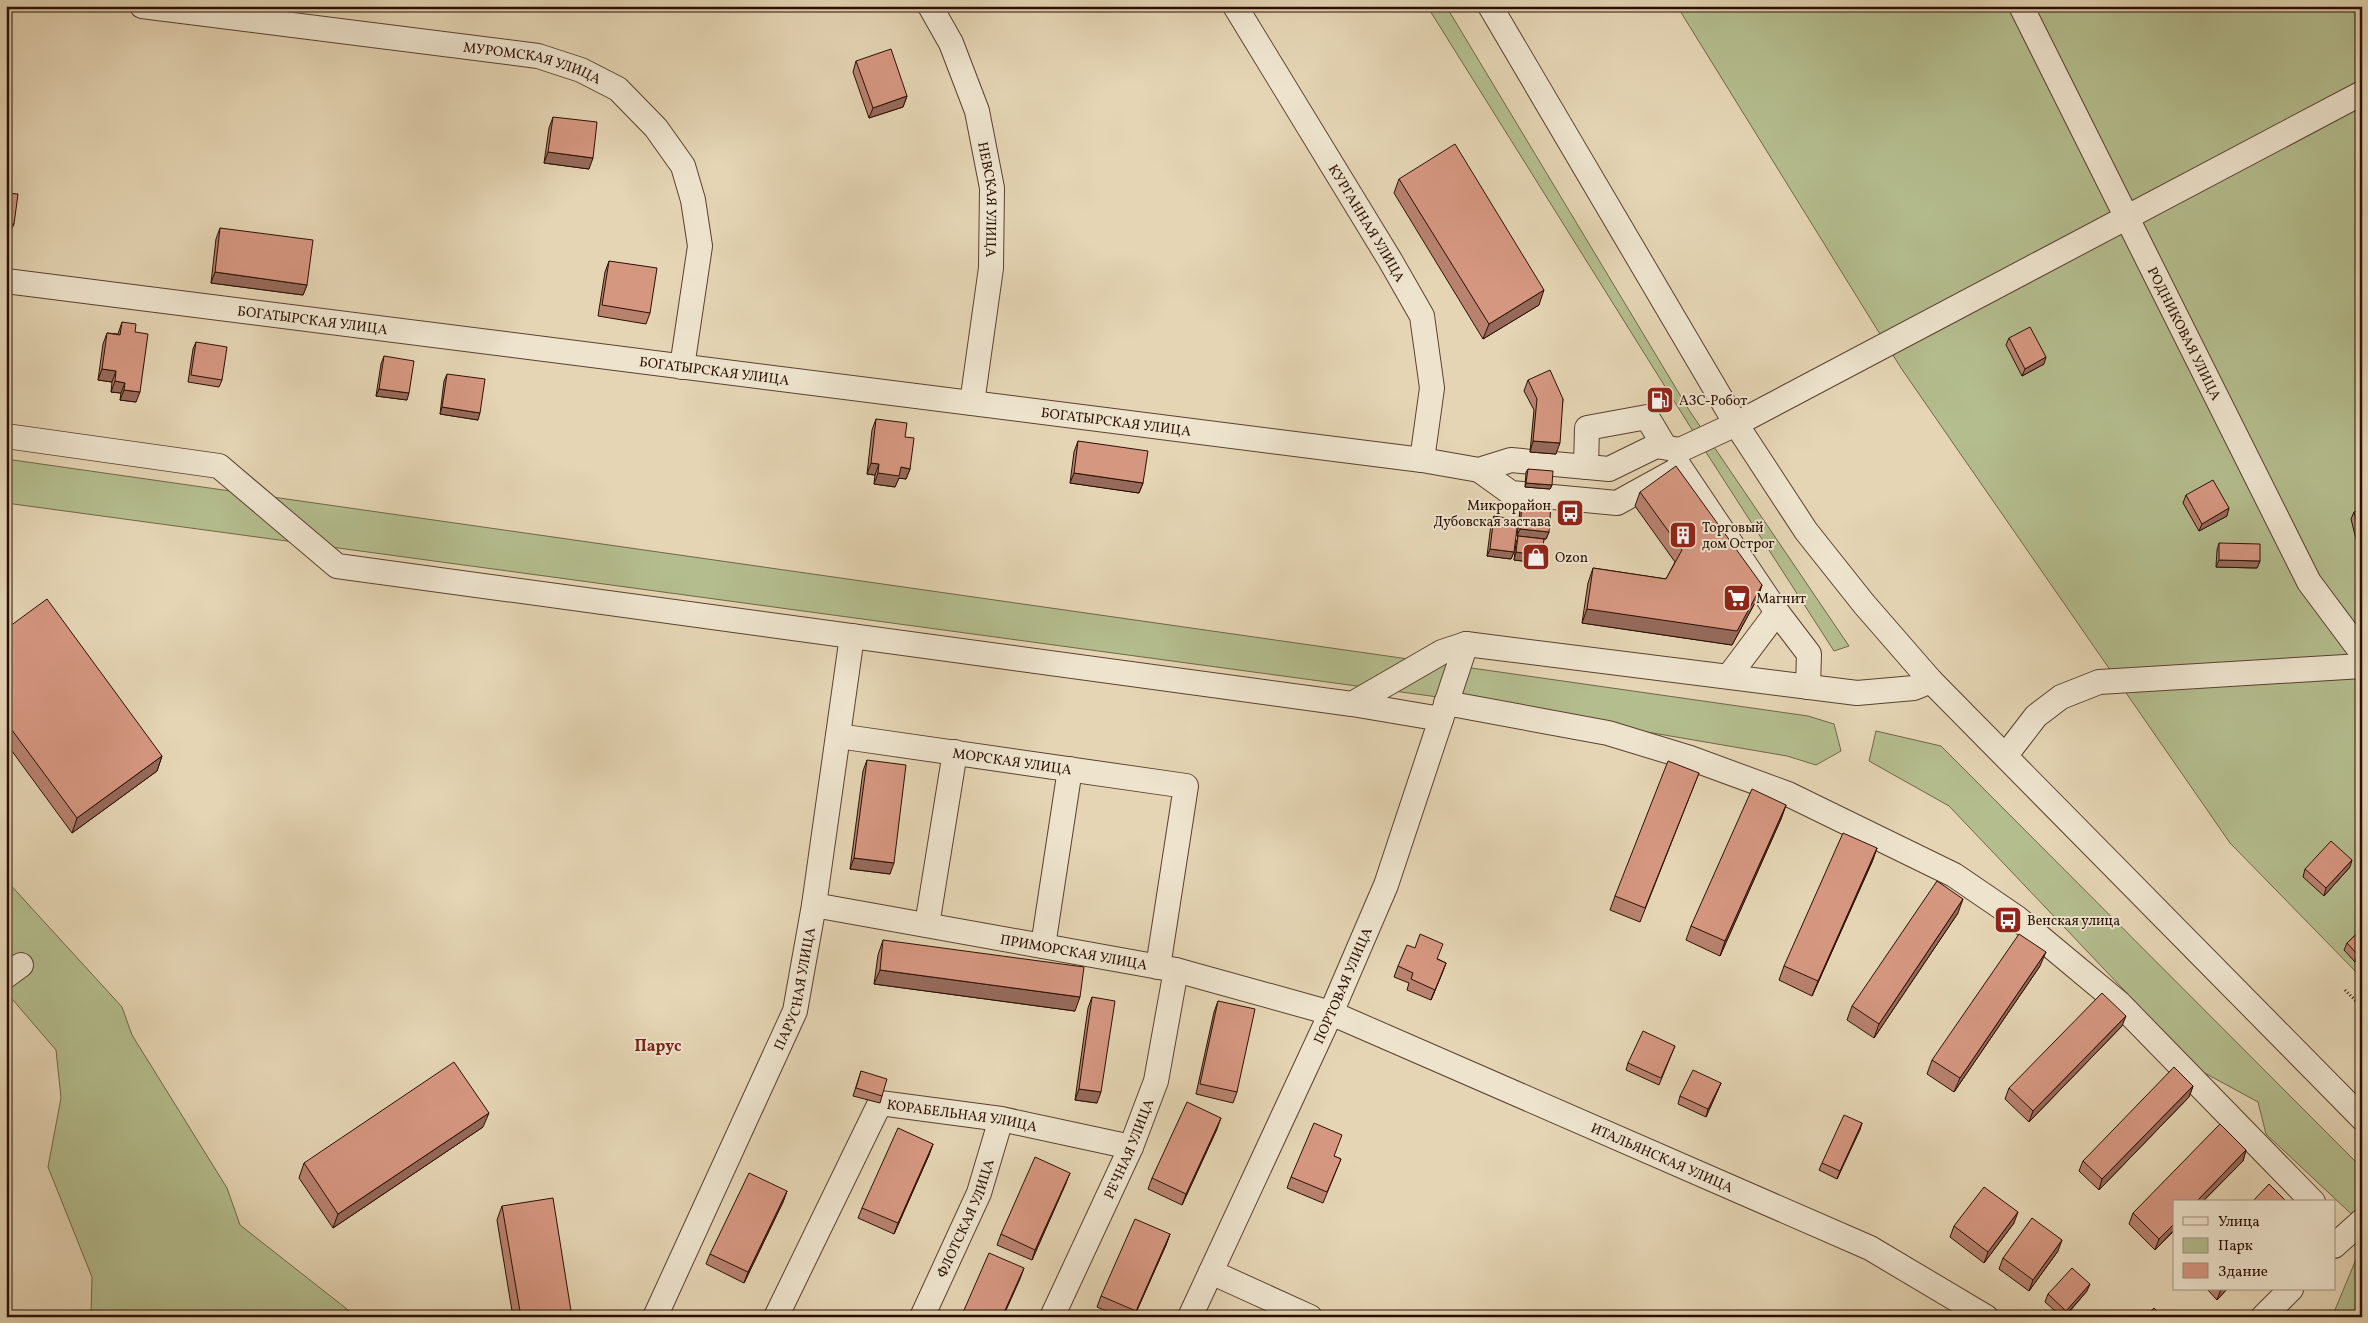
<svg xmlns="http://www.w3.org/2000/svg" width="2368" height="1323" font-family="Vollkorn,serif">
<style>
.green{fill:#b4bd8e;stroke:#706648}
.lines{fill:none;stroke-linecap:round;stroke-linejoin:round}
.minor-casing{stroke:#5a402f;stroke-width:26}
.path{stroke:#2b0f03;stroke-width:3;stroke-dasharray:1 2.5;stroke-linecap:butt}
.minor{stroke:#eee4ce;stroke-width:24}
.wall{fill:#b8826f;stroke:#2b0f03}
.shaded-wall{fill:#966a5a;stroke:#2b0f03}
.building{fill:#d69781;stroke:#2b0f03}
.labels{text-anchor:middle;stroke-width:4;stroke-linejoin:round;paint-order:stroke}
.street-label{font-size:14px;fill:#2b0f03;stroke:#eee4ce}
.poi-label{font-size:14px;fill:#2b0f03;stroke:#eee4ce;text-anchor:start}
.quarter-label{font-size:16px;font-weight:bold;fill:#7a1f14;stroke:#eee4ce}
</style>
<rect width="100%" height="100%" fill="#e5d5b4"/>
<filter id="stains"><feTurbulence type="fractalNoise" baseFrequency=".004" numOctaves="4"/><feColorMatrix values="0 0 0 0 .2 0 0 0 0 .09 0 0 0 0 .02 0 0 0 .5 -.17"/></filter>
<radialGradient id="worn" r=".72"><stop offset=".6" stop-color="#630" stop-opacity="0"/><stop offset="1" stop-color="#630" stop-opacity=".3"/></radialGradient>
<path class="green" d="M 1427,6 L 1446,6 L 1689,410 L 1849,646 L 1834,651 L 1711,460 Z
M 1677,6 L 2362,6 L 2362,978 L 2230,843 L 1901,368 Z
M 6,459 L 1808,716 L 1834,724 L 1841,751 L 1816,765 L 1787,756 L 1460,700 L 6,503 Z
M 1876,731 L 1941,746 L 2362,1168 L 2362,1224 L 2266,1134 L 2258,1102 L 2201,1071 L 1949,806 L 1869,761 Z
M 6,880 L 122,1007 L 132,1035 L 227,1188 L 240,1225 L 357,1317 L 91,1317 L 92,1277 L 48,1167 L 61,1098 L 56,1050 L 6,992 Z
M 2357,1257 L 2362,1257 L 2362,1317 L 2332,1317 Z"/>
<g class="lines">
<g class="minor-casing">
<g id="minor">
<path id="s1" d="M 142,6 L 538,56 L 581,70 L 618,89 L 656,128 L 683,166 L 693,200 L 700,246 L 682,367"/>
<path id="s2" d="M 930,6 L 951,43 L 977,111 L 992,188 L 991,268 L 972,403"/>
<path id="s3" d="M 1235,6 L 1390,260 L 1422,316 L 1432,388 L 1422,460"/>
<path d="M 1490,6 L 1736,424 L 1806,531 L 1864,604 L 1931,681 L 2362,1118"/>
<path id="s4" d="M 2021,6 L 2309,582 L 2362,653"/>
<path id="s5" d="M 6,281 L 1422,460 L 1479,470 L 1511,460 L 1609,469 L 1656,446 L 1680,450 L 1736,424 L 2362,93"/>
<path d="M 6,436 L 219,466 L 337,566 L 1352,704 L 1442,652 L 1466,644 L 1857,693 L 1914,688 L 1931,681"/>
<path d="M 1679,466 L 1777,612 L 1809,654 L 1808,687"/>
<path d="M 1586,467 L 1587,428 L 1647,417 L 1665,447"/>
<path d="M 1479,470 L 1511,493 L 1617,503 L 1675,471"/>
<path d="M 1729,676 L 1777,612"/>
<path d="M 1446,703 L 1608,733 L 1690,758 L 1788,794 L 1954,875 L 2017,918 L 2119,1003 L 2313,1202"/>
<path d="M 1352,704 L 1441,719"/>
<path id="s6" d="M 838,736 L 1186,786 L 1158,967"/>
<path d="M 2006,755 L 2036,716 L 2061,697 L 2099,682 L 2362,666"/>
<path id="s7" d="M 814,905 L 1176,970 L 1331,1013 L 1870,1248 L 1986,1317"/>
<path d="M 927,925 L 955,752"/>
<path d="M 1043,946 L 1070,769"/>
<path d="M 6,976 L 21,965"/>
<path d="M 2334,1246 L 2362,1221"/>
<path d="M 1211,1272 L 1310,1317"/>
<path id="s8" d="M 655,1317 L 795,1011 L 814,905 L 852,636"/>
<path id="s9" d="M 776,1317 L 880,1103 L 1001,1119 L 1131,1147"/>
<path id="s10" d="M 922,1317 L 979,1193 L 1001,1119"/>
<path id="s11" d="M 1052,1317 L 1131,1147 L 1156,1081 L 1176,970"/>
<path id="s12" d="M 1190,1317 L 1331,1013 L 1386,885 L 1466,644"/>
<path d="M 2263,1317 L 2291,1289"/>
</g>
</g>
<path class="path" d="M 2345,990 L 2362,1007"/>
<use href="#minor" class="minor"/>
</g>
<path class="wall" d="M 856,61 L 907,96 L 903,107 L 869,118 L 853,72 Z
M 553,117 L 589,169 L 544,163 L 549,128 Z
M 1399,179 L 1539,305 L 1483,339 L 1394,193 Z
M 220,228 L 307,285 L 303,295 L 211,283 L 216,239 Z
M 609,261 L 650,313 L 646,324 L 598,316 L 605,272 Z
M 122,322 L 135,332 L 136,402 L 120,400 L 121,393 L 111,392 L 112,382 L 98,380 L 103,344 L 107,333 L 118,334 Z
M 2009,338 L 2044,364 L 2022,376 L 2006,345 Z
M 196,342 L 222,380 L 219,387 L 188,382 L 193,349 Z
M 384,356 L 407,400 L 376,396 L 381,364 Z
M 447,374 L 478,420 L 440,414 L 444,381 Z
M 1528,380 L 1563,399 L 1556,454 L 1530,452 L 1534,410 L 1524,391 Z
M 876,419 L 905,437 L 910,469 L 906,479 L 899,478 L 895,487 L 874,484 L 875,475 L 867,474 L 872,430 Z
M 1078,441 L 1143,483 L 1139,493 L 1070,483 L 1074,452 Z
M 1528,469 L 1552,485 L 1550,489 L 1525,487 L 1526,472 Z
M 1640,492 L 1762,585 L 1757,599 L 1732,645 L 1582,623 L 1588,583 L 1593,568 L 1666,579 L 1675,562 L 1635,506 Z
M 2186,495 L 2227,516 L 2199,531 L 2183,503 Z
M 1522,503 L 1549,532 L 1546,539 L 1544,539 L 1539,563 L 1514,560 L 1516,543 L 1518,537 L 1517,536 L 1520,510 Z
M 2362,510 L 2362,542 L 2357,543 L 2351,519 L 2354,512 Z
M 1494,516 L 1514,552 L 1511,559 L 1487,556 L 1491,524 Z
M 2219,543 L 2260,561 L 2257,568 L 2216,567 L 2217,550 Z
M 6,629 L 162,756 L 157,771 L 72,833 L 6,743 Z
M 867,760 L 890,874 L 850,869 L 863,771 Z
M 1699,773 L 1640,922 L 1610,910 L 1615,896 Z
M 1786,805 L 1781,819 L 1720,956 L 1686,940 L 1691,926 Z
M 1877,848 L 1872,862 L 1812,996 L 1779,980 L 1784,966 Z
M 2362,853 L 2362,862 L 2359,860 Z
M 2350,867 L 2324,896 L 2303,877 L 2305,869 Z
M 1958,913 L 1874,1038 L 1847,1020 L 1852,1006 Z
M 2362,929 L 2362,955 L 2355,962 L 2344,950 L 2347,943 Z
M 883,940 L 1075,1011 L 874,984 L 878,955 Z
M 1438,959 L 1446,963 L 1431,1000 L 1407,990 L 1409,983 L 1394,977 L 1398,966 Z
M 2040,966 L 1954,1092 L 1927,1074 L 1932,1060 Z
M 1092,997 L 1097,1103 L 1075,1100 L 1088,1008 Z
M 1218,1001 L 1237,1092 L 1233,1103 L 1196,1094 L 1214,1012 Z
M 2122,1026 L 2029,1122 L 2005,1099 L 2009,1088 Z
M 1675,1046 L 1659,1085 L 1626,1070 L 1628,1063 Z
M 861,1071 L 882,1096 L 880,1103 L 853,1096 Z
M 1721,1083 L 1706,1117 L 1678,1104 L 1680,1096 Z
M 2193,1086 L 2189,1097 L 2099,1190 L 2079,1171 L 2083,1161 Z
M 1862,1123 L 1837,1179 L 1819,1170 L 1822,1163 Z
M 483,1127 L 333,1228 L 299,1178 L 304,1163 Z
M 1217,1129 L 1182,1205 L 1148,1189 L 1152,1178 Z
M 933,1144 L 929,1155 L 894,1234 L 858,1218 L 862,1208 Z
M 2246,1150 L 2243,1161 L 2155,1250 L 2129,1224 L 2133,1213 Z
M 1334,1156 L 1341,1159 L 1323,1203 L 1287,1188 L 1291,1177 Z
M 1066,1183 L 1032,1260 L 997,1245 L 1001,1234 Z
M 787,1191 L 783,1202 L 744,1283 L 706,1264 L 710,1254 Z
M 502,1206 L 569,1317 L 513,1317 L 497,1220 Z
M 2014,1223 L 1984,1263 L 1950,1237 L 1954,1226 Z
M 1170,1234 L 1166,1245 L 1134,1317 L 1120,1317 L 1097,1307 L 1101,1296 Z
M 2058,1251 L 2029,1291 L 1999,1269 L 2003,1258 Z
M 2207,1289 L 2227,1289 L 2217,1300 Z
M 2087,1291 L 2065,1317 L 2062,1317 L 2045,1302 L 2048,1294 Z"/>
<path class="shaded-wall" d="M 907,96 L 903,107 L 869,118 L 873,108 Z
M 548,152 L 593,158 L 589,169 L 544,163 Z
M 6,223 L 14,224 L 11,231 L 6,231 Z
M 215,272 L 307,285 L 303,295 L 211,283 Z
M 1544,290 L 1539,305 L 1483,339 L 1489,324 Z
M 2046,357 L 2044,364 L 2022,376 L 2025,369 Z
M 102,369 L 116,371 L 112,382 L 98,380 Z
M 115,381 L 125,383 L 121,393 L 111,392 Z
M 379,389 L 409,393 L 407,400 L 376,396 Z
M 124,390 L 140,392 L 136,402 L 120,400 Z
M 442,407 L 480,413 L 478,420 L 440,414 Z
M 1533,441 L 1560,443 L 1556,454 L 1530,452 Z
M 871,463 L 879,464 L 875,475 L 867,474 Z
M 901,467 L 910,469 L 906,479 L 899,478 L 895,487 L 874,484 L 878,473 Z
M 1074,473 L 1143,483 L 1139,493 L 1070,483 Z
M 1526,483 L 1552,485 L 1550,489 L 1525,487 Z
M 2229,508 L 2227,516 L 2199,531 L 2202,524 Z
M 1520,529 L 1549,532 L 1546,539 L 1517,536 Z
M 2360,536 L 2362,536 L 2362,542 L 2357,543 Z
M 1490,549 L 1514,552 L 1511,559 L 1487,556 Z
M 1516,552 L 1542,556 L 1539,563 L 1514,560 Z
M 2219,560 L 2260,561 L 2257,568 L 2216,567 Z
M 1762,585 L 1757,599 L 1732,645 L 1582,623 L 1587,609 Z
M 162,756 L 157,771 L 72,833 L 77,818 Z
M 1786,805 L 1781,819 L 1720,956 L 1725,941 Z
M 1877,848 L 1872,862 L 1812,996 L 1818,981 Z
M 854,858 L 894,863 L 890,874 L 850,869 Z
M 2352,860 L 2350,867 L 2324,896 L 2326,888 Z
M 1963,899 L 1958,913 L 1874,1038 L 1879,1024 Z
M 2362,950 L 2362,955 L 2355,962 L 2357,954 Z
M 2046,952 L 2040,966 L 1954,1092 L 1960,1078 Z
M 1446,963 L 1442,974 L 1431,1000 L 1435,990 Z
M 880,970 L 1080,997 L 1075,1011 L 874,984 Z
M 2126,1016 L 2122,1026 L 2029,1122 L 2033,1111 Z
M 1721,1083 L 1718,1090 L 1706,1117 L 1708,1109 Z
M 2193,1086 L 2189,1097 L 2099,1190 L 2102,1179 Z
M 1079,1089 L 1101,1092 L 1097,1103 L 1075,1100 Z
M 489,1113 L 483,1127 L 333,1228 L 338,1214 Z
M 1221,1118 L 1217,1129 L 1182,1205 L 1186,1194 Z
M 1862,1123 L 1860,1130 L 1837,1179 L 1840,1171 Z
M 933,1144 L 929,1155 L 894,1234 L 898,1223 Z
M 2246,1150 L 2243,1161 L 2202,1202 L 2196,1202 Z
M 1070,1173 L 1066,1183 L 1032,1260 L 1035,1250 Z
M 787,1191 L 783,1202 L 744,1283 L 748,1272 Z
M 2018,1212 L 2014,1223 L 1984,1263 L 1988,1252 Z
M 2174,1224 L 2174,1230 L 2155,1250 L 2159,1239 Z
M 1170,1234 L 1166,1245 L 1134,1317 L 1136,1311 Z
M 2062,1240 L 2058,1251 L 2029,1291 L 2033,1280 Z
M 1024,1268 L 1020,1279 L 1003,1317 L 1002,1317 Z
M 2090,1284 L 2087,1291 L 2064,1317 L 2066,1311 Z
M 2221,1289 L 2227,1289 L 2217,1300 Z
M 571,1311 L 569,1317 L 537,1317 Z"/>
<path class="building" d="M 891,49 L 907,96 L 873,108 L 856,61 Z
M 553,117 L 597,122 L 593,158 L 548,152 Z
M 1455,144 L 1544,290 L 1489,324 L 1399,179 Z
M 6,193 L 18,194 L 14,224 L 6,223 Z
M 220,228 L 313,240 L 307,285 L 215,272 Z
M 609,261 L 657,268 L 650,313 L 602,305 Z
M 122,322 L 136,324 L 135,332 L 148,334 L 140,392 L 124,390 L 125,383 L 115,381 L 116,371 L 102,369 L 107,333 L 120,335 Z
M 2030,327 L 2046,357 L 2025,369 L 2009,338 Z
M 196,342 L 227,347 L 222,380 L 191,375 Z
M 384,356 L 414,361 L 409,393 L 379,389 Z
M 1550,370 L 1563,399 L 1560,443 L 1533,441 L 1537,399 L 1528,380 Z
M 447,374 L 485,379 L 480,413 L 442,407 Z
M 876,419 L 907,423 L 905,437 L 914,438 L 910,469 L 901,467 L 899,476 L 878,473 L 879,464 L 871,463 Z
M 1078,441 L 1148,451 L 1143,483 L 1074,473 Z
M 1676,466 L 1762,585 L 1737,631 L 1587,609 L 1593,568 L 1666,579 L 1682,550 L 1640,492 Z
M 1528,469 L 1553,471 L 1552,485 L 1526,483 Z
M 2213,480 L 2229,508 L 2202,524 L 2186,495 Z
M 1522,503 L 1551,505 L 1549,532 L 1520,529 Z
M 2362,510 L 2362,536 L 2360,536 L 2354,512 Z
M 1494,516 L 1518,520 L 1514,552 L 1490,549 Z
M 1518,536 L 1544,539 L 1542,556 L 1516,552 Z
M 2219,543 L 2260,544 L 2260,561 L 2219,560 Z
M 47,599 L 162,756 L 77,818 L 6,722 L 6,629 Z
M 867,760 L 906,765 L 894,863 L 854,858 Z
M 1668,761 L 1699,773 L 1645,908 L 1615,896 Z
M 1752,789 L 1786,805 L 1725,941 L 1691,926 Z
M 1843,833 L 1877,848 L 1818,981 L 1784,966 Z
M 2331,841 L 2352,860 L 2326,888 L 2305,869 Z
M 1937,881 L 1963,899 L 1879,1024 L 1852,1006 Z
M 2362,929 L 2362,950 L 2357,954 L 2347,943 Z
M 1420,934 L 1443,944 L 1437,959 L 1446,963 L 1435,990 L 1411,979 L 1413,973 L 1398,966 L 1407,945 L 1415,948 Z
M 2019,934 L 2046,952 L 1960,1078 L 1932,1060 Z
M 883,940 L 1084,967 L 1080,997 L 880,970 Z
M 2102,993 L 2126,1016 L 2033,1111 L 2009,1088 Z
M 1092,997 L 1115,1001 L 1101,1092 L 1079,1089 Z
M 1218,1001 L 1255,1009 L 1237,1092 L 1200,1084 Z
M 1643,1031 L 1675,1046 L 1661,1078 L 1628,1063 Z
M 454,1062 L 489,1113 L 338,1214 L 304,1163 Z
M 2174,1067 L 2193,1086 L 2102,1179 L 2083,1161 Z
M 1693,1070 L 1721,1083 L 1708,1109 L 1680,1096 Z
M 861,1071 L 887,1079 L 882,1096 L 856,1088 Z
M 1187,1102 L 1221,1118 L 1186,1194 L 1152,1178 Z
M 1844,1115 L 1862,1123 L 1840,1171 L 1822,1163 Z
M 1314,1123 L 1342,1135 L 1334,1156 L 1341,1159 L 1327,1192 L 1291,1177 Z
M 2220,1124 L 2246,1150 L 2196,1202 L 2174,1202 L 2174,1224 L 2159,1239 L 2133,1213 Z
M 898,1128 L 933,1144 L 898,1223 L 862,1208 Z
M 1035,1157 L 1070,1173 L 1035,1250 L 1001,1234 Z
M 749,1173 L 787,1191 L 748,1272 L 710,1254 Z
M 2269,1184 L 2287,1202 L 2252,1202 Z
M 1984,1187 L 2018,1212 L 1988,1252 L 1954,1226 Z
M 553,1198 L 571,1311 L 537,1317 L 521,1317 L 502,1206 Z
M 2032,1218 L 2062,1240 L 2033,1280 L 2003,1258 Z
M 1135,1219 L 1170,1234 L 1136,1311 L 1101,1296 Z
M 989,1253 L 1024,1268 L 1002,1317 L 961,1317 Z
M 2072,1268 L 2090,1284 L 2066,1311 L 2048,1294 Z
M 2154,1308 L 2163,1317 L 2145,1317 Z"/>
<defs>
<g id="fuel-square" transform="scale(1.4375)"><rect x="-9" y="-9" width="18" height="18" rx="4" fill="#8f2418" stroke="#eee4ce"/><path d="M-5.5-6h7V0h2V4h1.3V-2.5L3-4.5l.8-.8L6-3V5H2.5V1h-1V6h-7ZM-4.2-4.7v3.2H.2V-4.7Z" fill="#fff"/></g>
<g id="bus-square" transform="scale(1.4375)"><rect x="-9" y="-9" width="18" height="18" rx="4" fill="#8f2418" stroke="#eee4ce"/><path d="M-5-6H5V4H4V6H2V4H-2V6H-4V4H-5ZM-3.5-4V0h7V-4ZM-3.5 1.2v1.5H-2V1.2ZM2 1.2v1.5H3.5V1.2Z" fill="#fff"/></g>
<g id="building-square" transform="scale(1.4375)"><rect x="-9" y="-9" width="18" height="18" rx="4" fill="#8f2418" stroke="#eee4ce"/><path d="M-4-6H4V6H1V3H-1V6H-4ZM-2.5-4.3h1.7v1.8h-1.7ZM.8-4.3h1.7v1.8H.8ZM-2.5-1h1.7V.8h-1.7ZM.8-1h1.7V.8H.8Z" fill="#fff"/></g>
<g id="shop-square" transform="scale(1.4375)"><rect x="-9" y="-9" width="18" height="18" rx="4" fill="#8f2418" stroke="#eee4ce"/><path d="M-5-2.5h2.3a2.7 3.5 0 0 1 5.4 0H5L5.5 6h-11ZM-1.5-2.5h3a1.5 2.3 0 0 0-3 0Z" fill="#fff"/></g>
<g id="supermarket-square" transform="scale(1.4375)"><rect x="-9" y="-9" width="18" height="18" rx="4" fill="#8f2418" stroke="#eee4ce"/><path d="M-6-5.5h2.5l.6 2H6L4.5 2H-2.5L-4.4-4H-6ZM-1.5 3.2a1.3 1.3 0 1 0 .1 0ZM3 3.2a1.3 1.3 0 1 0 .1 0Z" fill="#fff"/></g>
</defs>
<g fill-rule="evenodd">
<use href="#fuel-square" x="1660" y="400"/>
<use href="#bus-square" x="1570" y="513"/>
<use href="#building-square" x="1683" y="535"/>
<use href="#shop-square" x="1536" y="557"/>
<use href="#supermarket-square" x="1737" y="598"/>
<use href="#bus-square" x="2008" y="920"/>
</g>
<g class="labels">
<g class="street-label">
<text dy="5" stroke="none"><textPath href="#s1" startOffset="395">МУРОМСКАЯ УЛИЦА</textPath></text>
<text dy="5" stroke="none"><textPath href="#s2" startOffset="205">НЕВСКАЯ УЛИЦА</textPath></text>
<text dy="5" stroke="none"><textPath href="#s3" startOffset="254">КУРГАННАЯ УЛИЦА</textPath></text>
<text dy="5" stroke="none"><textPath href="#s5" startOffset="309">БОГАТЫРСКАЯ УЛИЦА</textPath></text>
<text dy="5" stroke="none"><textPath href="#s4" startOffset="366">РОДНИКОВАЯ УЛИЦА</textPath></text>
<text dy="5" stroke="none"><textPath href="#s5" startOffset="714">БОГАТЫРСКАЯ УЛИЦА</textPath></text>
<text dy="5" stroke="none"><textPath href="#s5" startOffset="1119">БОГАТЫРСКАЯ УЛИЦА</textPath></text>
<text dy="5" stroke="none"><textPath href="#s6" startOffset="176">МОРСКАЯ УЛИЦА</textPath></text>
<text dy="5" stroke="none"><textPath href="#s7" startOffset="264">ПРИМОРСКАЯ УЛИЦА</textPath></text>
<text dy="5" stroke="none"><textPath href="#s12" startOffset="365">ПОРТОВАЯ УЛИЦА</textPath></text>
<text dy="5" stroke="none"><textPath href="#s8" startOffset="358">ПАРУСНАЯ УЛИЦА</textPath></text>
<text dy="5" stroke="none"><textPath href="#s9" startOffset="321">КОРАБЕЛЬНАЯ УЛИЦА</textPath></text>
<text dy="5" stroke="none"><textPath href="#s11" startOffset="185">РЕЧНАЯ УЛИЦА</textPath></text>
<text dy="5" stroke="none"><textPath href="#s7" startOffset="890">ИТАЛЬЯНСКАЯ УЛИЦА</textPath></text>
<text dy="5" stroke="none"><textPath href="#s10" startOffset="108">ФЛОТСКАЯ УЛИЦА</textPath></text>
</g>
<g class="poi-label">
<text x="1679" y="405">АЗС-Робот</text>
<text x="1551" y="510" text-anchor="end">Микрорайон<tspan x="1551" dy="16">Дубовская застава</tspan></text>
<text x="1702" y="532">Торговый<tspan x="1702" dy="16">дом Острог</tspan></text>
<text x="1555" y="562">Ozon</text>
<text x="1756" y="603">Магнит</text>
<text x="2027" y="925">Венская улица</text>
</g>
<g class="quarter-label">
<text x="658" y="1051">Парус</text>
</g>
</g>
<rect width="2368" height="1323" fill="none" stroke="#e5d5b4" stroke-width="25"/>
<rect x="8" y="8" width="2353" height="1308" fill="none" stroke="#2b0f03" stroke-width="2.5"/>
<rect x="12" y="12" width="2343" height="1298" fill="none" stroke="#2b0f03"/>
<rect x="2173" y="1200" width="162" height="90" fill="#eee4ce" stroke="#a08f7d"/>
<rect x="2183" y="1217" width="25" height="8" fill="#eee4ce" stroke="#a08f7d"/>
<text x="2218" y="1226" font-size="15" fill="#2b0f03">Улица</text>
<rect x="2183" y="1238" width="25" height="15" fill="#b4bd8e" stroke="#a08f7d"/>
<text x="2218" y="1250" font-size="15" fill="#2b0f03">Парк</text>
<rect x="2183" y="1263" width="25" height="15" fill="#d69781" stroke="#a08f7d"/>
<text x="2218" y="1276" font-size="15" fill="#2b0f03">Здание</text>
<rect width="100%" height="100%" filter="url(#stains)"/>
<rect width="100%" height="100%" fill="url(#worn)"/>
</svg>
